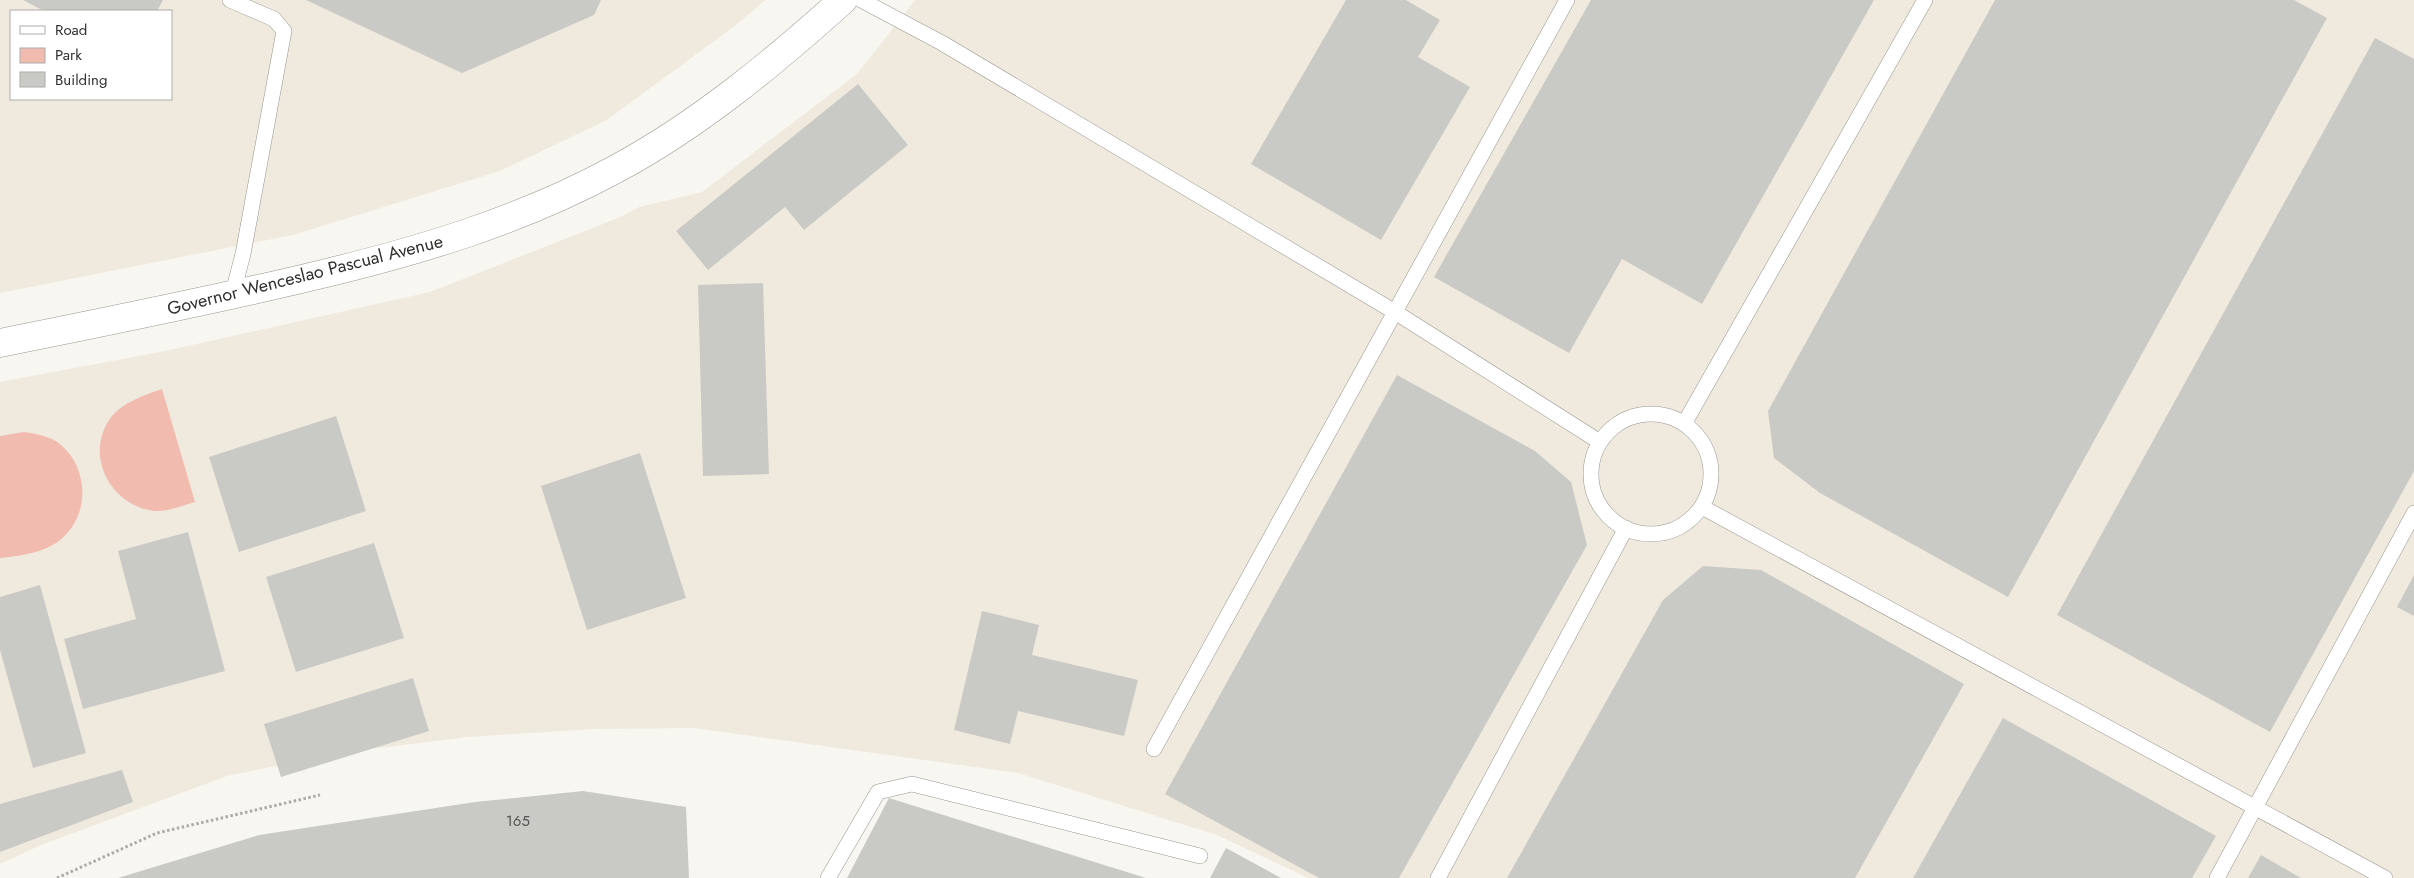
<svg xmlns="http://www.w3.org/2000/svg" width="2414" height="878" font-family="Jost,sans-serif">
<style>
.built{fill:#f0eade;fill-rule:evenodd}
.green{fill:#f2bbaf}
.building{fill:#c9cac5}
.lines{fill:none;stroke-linecap:round;stroke-linejoin:round}
.lane-casing{stroke:#979590;stroke-width:16}
.secondary-casing{stroke:#979590;stroke-width:29}
.path{stroke:#adaba7;stroke-width:3;stroke-dasharray:2.5 2.5;stroke-linecap:butt}
.lane{stroke:#fff;stroke-width:15}
.secondary{stroke:#fff;stroke-width:28}
.labels{text-anchor:middle;stroke-width:5;stroke-linejoin:round;paint-order:stroke}
.number-label{font-size:15px;fill:#575654}
.street-label{font-size:18px;fill:#31302e;stroke:#fff}
</style>
<rect width="100%" height="100%" fill="#f8f6f1"/>
<path class="built" d="M 0,0 L 765,0 L 740,22 L 607,120 L 500,171 L 293,235 L 0,293 ZM 11,11 L 171,11 L 171,99 L 11,99 Z
M 915,0 L 2414,0 L 2414,878 L 1308,878 L 1217,835 L 1018,773 L 694,728 L 593,729 L 468,737 L 339,753 L 227,776 L 41,845 L 0,864 L 0,382 L 165,351 L 430,292 L 618,218 L 639,207 L 702,192 L 857,74 Z"/>
<path class="green" d="M 162,389 L 195,502 C 182,506 167,512 154,511 C 109,505 83,453 112,416 C 125,401 145,395 162,389 Z
M 24,432 C 36,434 50,436 60,444 C 90,469 90,517 59,541 C 43,553 19,556 0,558 L 0,436 Z"/>
<path class="building" d="M 23,0 L 163,0 L 157,11 L 44,11 Z
M 306,0 L 601,0 L 594,15 L 462,73 Z
M 1346,0 L 1406,0 L 1440,20 L 1418,57 L 1470,87 L 1381,240 L 1251,164 Z
M 1591,0 L 1874,0 L 1702,304 L 1622,259 L 1569,353 L 1434,277 Z
M 1995,0 L 2294,0 L 2327,18 L 2008,597 L 1820,493 L 1774,458 L 1768,411 Z
M 2375,38 L 2414,59 L 2414,471 L 2270,732 L 2057,615 Z
M 858,84 L 908,145 L 804,230 L 785,207 L 708,270 L 676,231 Z
M 763,283 L 769,474 L 703,476 L 698,285 Z
M 1397,375 L 1535,451 L 1571,482 L 1587,545 L 1399,878 L 1319,878 L 1165,794 Z
M 336,416 L 366,511 L 239,552 L 209,457 Z
M 640,453 L 686,598 L 587,630 L 541,486 Z
M 188,532 L 225,671 L 83,709 L 64,639 L 136,619 L 118,551 Z
M 374,543 L 404,638 L 296,672 L 266,577 Z
M 1703,566 L 1761,570 L 1964,684 L 1855,878 L 1507,878 L 1663,600 Z
M 2414,575 L 2414,616 L 2397,607 Z
M 40,585 L 86,753 L 33,768 L 0,650 L 0,597 Z
M 982,611 L 1039,625 L 1032,655 L 1138,680 L 1124,736 L 1018,711 L 1010,744 L 954,730 Z
M 413,678 L 429,731 L 281,777 L 264,724 Z
M 2003,718 L 2216,836 L 2192,878 L 1913,878 Z
M 122,770 L 133,802 L 0,852 L 0,804 Z
M 583,791 L 686,807 L 689,878 L 118,878 L 259,835 L 475,802 Z
M 889,798 L 1146,878 L 847,878 Z
M 1226,848 L 1281,878 L 1210,878 Z
M 2261,855 L 2301,878 L 2248,878 Z"/>
<g class="lines">
<g class="lane-casing">
<path id="lane" d="M 230,0 L 274,19 L 284,31 L 243,254 L 232,296
M 861,0 L 942,43 L 1395,312 L 1600,442
M1591 474a60 60 0 1 1 120 0a60 60 0 1 1-120 0Z
M 1684,424 L 1925,0
M 1702,507 L 2385,878
M 1154,749 L 1567,0
M 828,878 L 878,792 L 912,784 L 1200,856
M 1438,878 L 1626,528
M 2217,878 L 2414,513"/>
</g>
<g class="secondary-casing">
<path id="secondary" d="M 0,343 C 105,322 210,301 314,276 C 419,251 520,221 616,169 C 698,125 773,63 843,0"/>
</g>
<path class="path" d="M 57,878 L 157,833 L 320,795"/>
<use href="#lane" class="lane"/>
<use href="#secondary" class="secondary"/>
</g>
<g class="labels">
<g class="number-label">
<text x="518" y="826">165</text>
</g>
<g class="street-label">
<text transform="translate(305 275) rotate(-14)" y="6">Governor Wenceslao Pascual Avenue</text>
</g>
</g>
<rect x="10" y="10" width="162" height="90" fill="#ffffff" stroke="#adacab"/>
<rect x="20" y="26" width="25" height="8" fill="#ffffff" stroke="#adacab"/>
<text x="55" y="35" font-size="15" fill="#31302e">Road</text>
<rect x="20" y="48" width="25" height="15" fill="#f2bbaf" stroke="#adacab"/>
<text x="55" y="60" font-size="15" fill="#31302e">Park</text>
<rect x="20" y="72" width="25" height="15" fill="#c9cac5" stroke="#adacab"/>
<text x="55" y="85" font-size="15" fill="#31302e">Building</text>
</svg>
